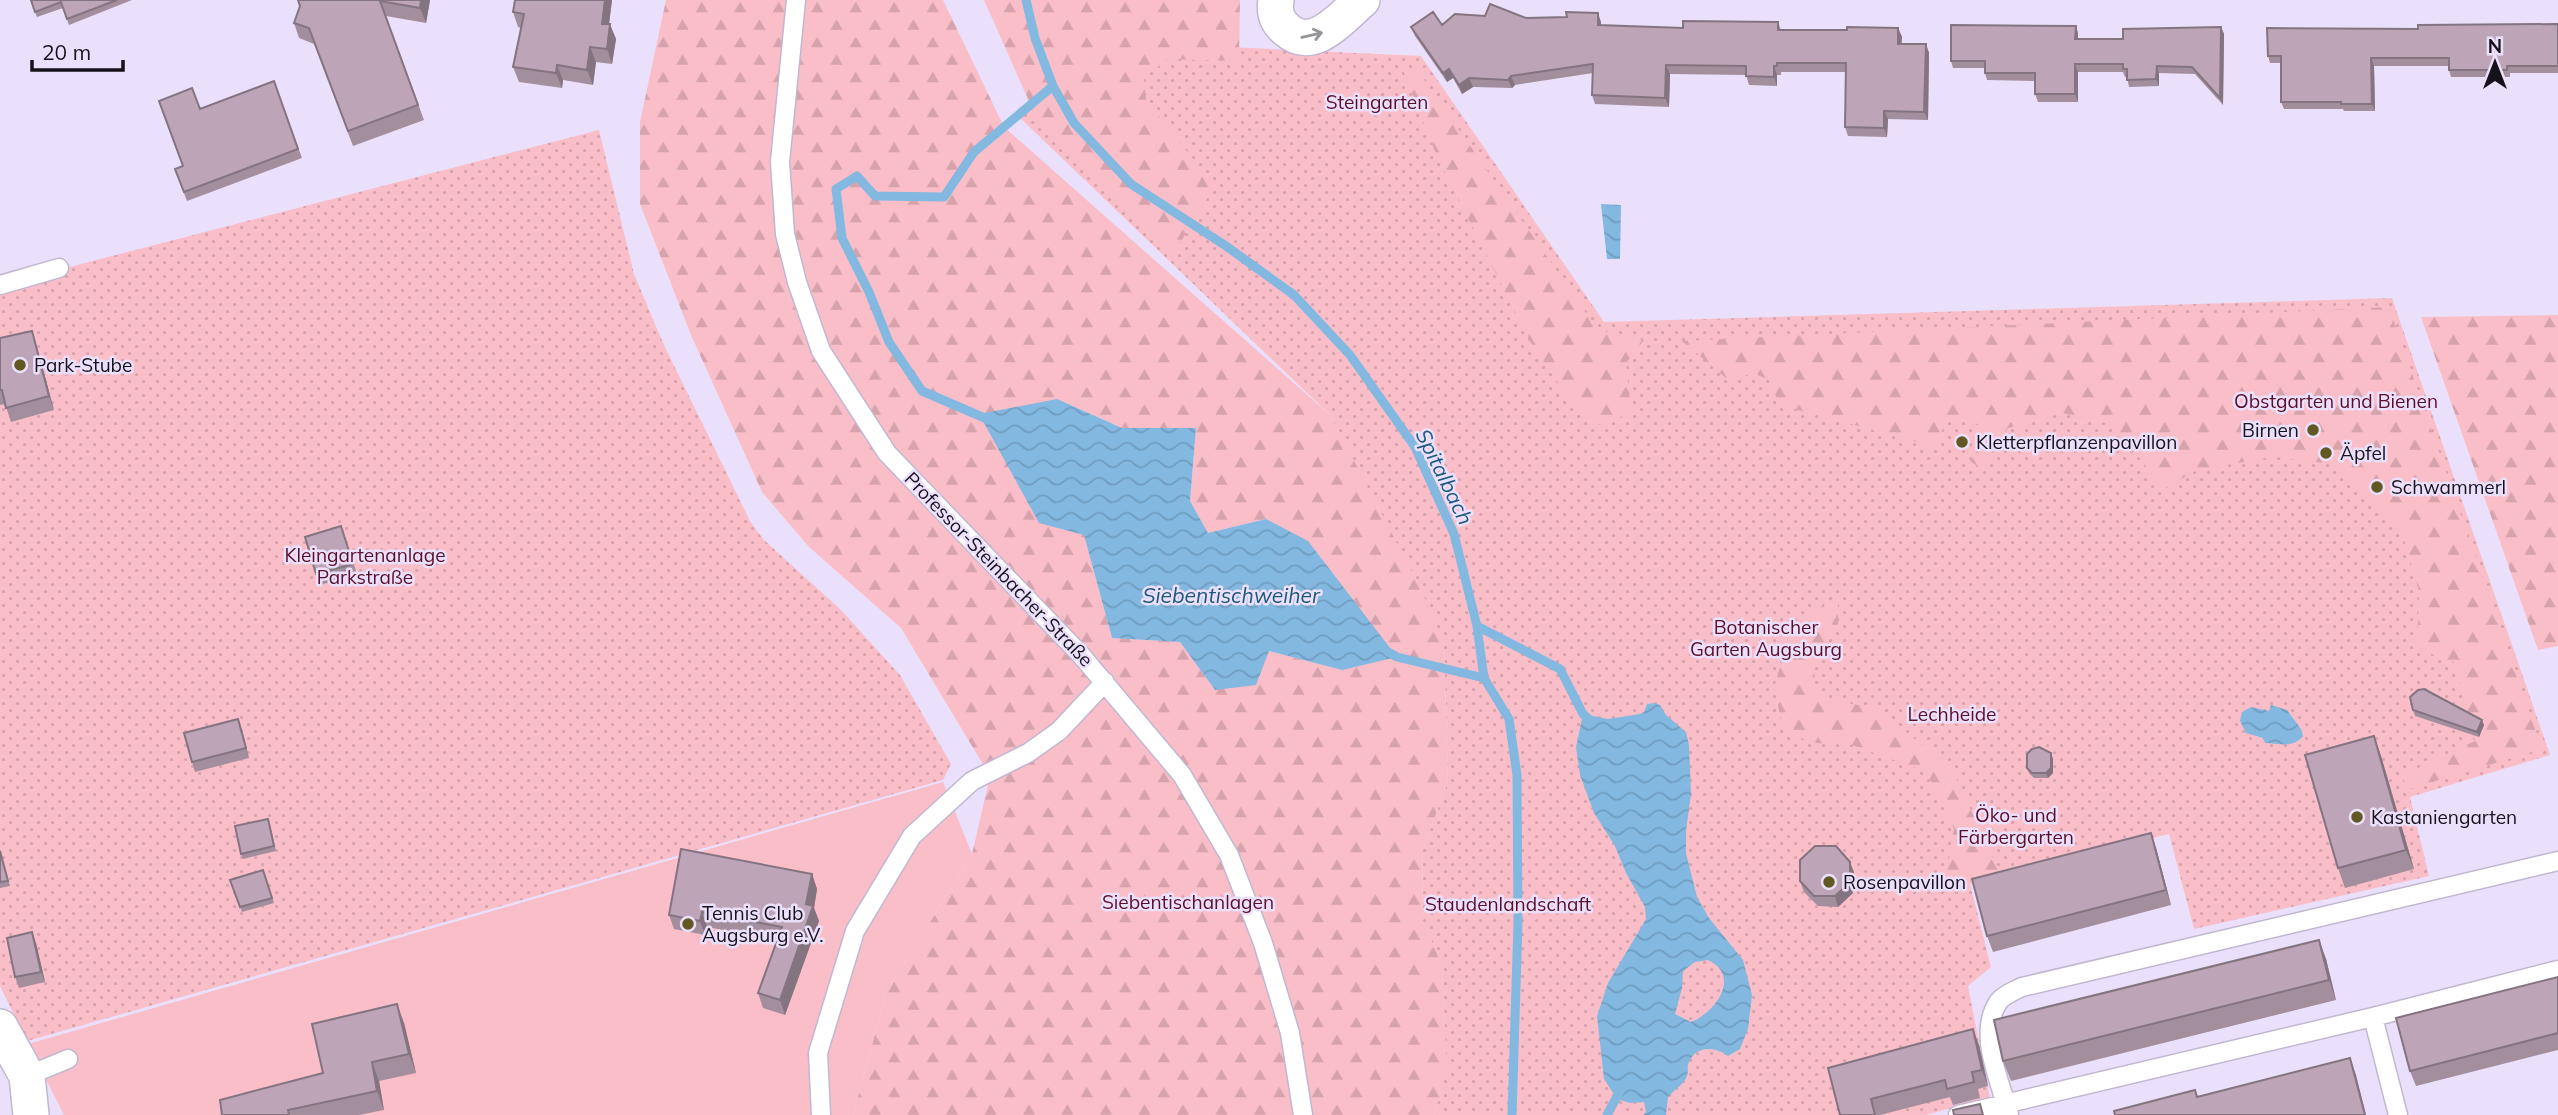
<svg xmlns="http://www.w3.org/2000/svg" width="2558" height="1115" font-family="Mulish,sans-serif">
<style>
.green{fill:url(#green-dots)}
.forest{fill:url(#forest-firs);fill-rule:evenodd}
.pitch{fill:#fabec9}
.water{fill:url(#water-waves);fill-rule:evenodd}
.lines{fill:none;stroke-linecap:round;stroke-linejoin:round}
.stream{stroke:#83b8e0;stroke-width:9}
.lane-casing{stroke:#c1b7d0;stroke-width:21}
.street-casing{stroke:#c1b7d0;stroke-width:38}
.lane{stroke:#fff;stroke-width:18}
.street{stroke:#fff;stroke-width:35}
.wall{fill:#a38e9d}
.shaded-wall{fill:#847480}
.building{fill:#bda5b7;stroke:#847480;stroke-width:2}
.oneway{stroke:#969498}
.poi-dot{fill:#625824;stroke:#ebe0fb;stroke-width:2.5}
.labels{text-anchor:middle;stroke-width:5;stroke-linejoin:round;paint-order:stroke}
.park-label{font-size:19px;fill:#5b0e29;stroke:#ebe0fb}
.poi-label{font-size:19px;fill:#16121b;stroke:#ebe0fb;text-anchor:start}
.street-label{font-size:19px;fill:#16121b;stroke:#ebe0fb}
.water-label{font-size:21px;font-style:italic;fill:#1c587f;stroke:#ebe0fb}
</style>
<defs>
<pattern id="green-dots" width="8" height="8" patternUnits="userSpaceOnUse" patternTransform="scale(1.75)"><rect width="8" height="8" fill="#fabec9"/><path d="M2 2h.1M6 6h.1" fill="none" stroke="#d6a2ac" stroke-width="1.8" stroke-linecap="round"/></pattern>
<pattern id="forest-firs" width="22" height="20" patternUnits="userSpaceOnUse" patternTransform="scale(1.75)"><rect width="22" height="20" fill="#fabec9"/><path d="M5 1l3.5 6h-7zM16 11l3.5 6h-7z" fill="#d6a2ac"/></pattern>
<pattern id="water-waves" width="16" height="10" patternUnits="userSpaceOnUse" patternTransform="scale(1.75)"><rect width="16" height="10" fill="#83b8e0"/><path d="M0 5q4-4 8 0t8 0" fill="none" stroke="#709dc0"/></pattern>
</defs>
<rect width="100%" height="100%" fill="#ebe0fb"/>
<path class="green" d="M 1035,38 L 1421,56 L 1604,322 L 2392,298 L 2550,755 L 2410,797 L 2429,876 L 2194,929 L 2169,834 L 1970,884 L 1991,967 L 1968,986 L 1990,1098 L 1925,1115 L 1434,1115 L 1440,1093 L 1445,1033 L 1442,966 L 1422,919 L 1423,849 L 1448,781 L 1444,645 L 1330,415 L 1020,118 L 1051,76 Z
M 599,130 L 634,274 L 663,343 L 750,521 L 763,539 L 841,610 L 900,675 L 951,764 L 943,780 L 27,1041 L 0,986 L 0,285 Z"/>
<path class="forest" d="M 666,0 L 943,0 L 1004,127 L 1330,415 L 1421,589 L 1444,645 L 1448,781 L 1423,849 L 1422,918 L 1442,966 L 1447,1068 L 1434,1115 L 853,1115 L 886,993 L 972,854 L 990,776 L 901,628 L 809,547 L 762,492 L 691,335 L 640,204 L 640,122 ZM 1057,399 L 1122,428 L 1196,428 L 1190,501 L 1208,533 L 1266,519 L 1342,670 L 1269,651 L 1215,690 L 1180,642 L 1112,638 L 1084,534 Z
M 984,0 L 1240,0 L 1239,61 L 1168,59 L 1144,78 L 1146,100 L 1215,186 L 1173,254 L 1036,117 Z
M 1403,70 L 1418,71 L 1598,330 L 1644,340 L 1626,363 L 1631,410 L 1605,428 L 1577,411 L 1529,340 L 1436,154 Z
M 2389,307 L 2542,749 L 2406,790 L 2403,775 L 2475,741 L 2454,662 L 2417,649 L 2419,591 L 2402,532 L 2334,464 L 2272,457 L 2197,470 L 2164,489 L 2113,425 L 2063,413 L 2008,428 L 1981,469 L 1969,460 C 1976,457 1982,452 1983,444 C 1991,408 1925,411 1944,452 L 1908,439 L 1779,405 L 1770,380 L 1755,374 L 1726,378 L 1682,341 Z
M 2558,315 L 2558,646 L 2538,650 L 2421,317 Z
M 1838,598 L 1838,625 L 1814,663 L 1815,683 L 1830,700 L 1875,708 L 1951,767 L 1999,871 L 1944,889 L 1954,829 L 1929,777 L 1922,770 L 1852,745 L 1817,743 L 1797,737 L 1781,719 L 1774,688 L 1789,635 L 1819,608 Z"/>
<path class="pitch" d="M 943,782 L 972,854 L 886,993 L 853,1115 L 64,1115 L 28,1044 Z"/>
<path class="water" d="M 1601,204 L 1621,205 L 1620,259 L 1607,259 Z
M 1057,399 L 1122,428 L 1196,428 L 1190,501 L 1208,533 L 1266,519 L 1308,541 L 1397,657 L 1342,670 L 1269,651 L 1256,685 L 1215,690 L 1180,642 L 1112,638 L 1084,535 L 1039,523 L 979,414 Z
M 1654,703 L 1660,705 L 1666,715 L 1686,732 L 1689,745 L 1691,794 L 1686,831 L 1686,853 L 1697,897 L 1709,918 L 1743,960 L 1752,995 L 1748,1029 L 1740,1049 L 1728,1056 C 1716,1047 1698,1045 1690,1060 C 1686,1066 1689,1071 1687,1076 C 1685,1083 1673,1091 1668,1097 L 1666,1115 L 1643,1115 L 1646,1112 L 1644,1102 L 1630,1103 L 1617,1099 L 1604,1079 L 1597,1016 L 1608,983 L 1646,919 L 1645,907 L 1626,873 L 1615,846 L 1594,813 L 1580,775 L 1576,747 L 1583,714 L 1608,719 L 1640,714 L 1644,712 L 1647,704 ZM 1708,960 C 1742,976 1715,1013 1691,1022 L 1675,1014 L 1682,988 L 1683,971 L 1695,962 Z
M 2271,705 L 2287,710 L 2301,729 L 2303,736 C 2292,749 2280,743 2265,743 L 2263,738 L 2246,733 L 2240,721 L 2242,712 L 2251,707 L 2269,711 Z"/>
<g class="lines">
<path class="stream" d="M 1026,0 L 1035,38 L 1053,86 L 1074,123 L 1131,184 L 1226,246 L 1294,295 L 1350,355 L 1415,447 L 1454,534 L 1477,626 L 1484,678 L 1509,719 L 1517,775 L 1518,922 L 1512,1115
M 987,419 L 922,391 L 889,342 L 869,292 L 842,238 L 836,189 L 857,176 L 875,196 L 944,197 L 974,152 L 1053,86
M 1477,626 L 1560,669 L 1583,714 L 1591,721
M 1388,652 L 1397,657 L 1484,678
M 1607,1115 L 1621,1089"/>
<g class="lane-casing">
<path id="lane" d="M 796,0 L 780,162 L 785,234 L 797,282 L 821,351 L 887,453 L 1081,655 L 1182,775 L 1229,855 L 1263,943 L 1290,1033 L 1303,1115
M 0,285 L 59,268
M 2373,1017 L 2398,1115
M 27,1076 L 68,1059
M 821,1115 L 818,1053 L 855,931 L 912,836 L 972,781 L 1028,753 L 1059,731 L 1105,682
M 1958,1115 L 2373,1017 L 2558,970
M 2009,1115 C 2001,1082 1976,1033 1999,1001 C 2005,994 2014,991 2022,987 L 2558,861"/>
</g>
<g class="street-casing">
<path id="street" d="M 1276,0 C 1274,12 1277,22 1287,30 C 1314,53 1342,17 1362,0
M 0,1027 L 27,1076 L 31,1115"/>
</g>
<use href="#lane" class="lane"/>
<use href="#street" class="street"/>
</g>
<path class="wall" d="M 30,0 L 132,0 L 69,25 L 63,8 L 37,17 Z
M 298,0 L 430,0 L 426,23 L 386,16 L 424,120 L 353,146 L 314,44 L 299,38 L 294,23 L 300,6 Z
M 515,0 L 612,0 L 609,24 L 616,39 L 612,64 L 596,62 L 593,85 L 563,80 L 562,88 L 519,82 L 513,67 L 521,28 L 518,27 L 513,12 Z
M 1601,22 L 1601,25 L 1683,28 L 1778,22 L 1781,30 L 1847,30 L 1898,28 L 1902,37 L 1901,44 L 1926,44 L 1929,53 L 1928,120 L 1888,119 L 1887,137 L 1848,136 L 1845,127 L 1846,72 L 1781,72 L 1781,75 L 1777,75 L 1777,86 L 1749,85 L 1746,75 L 1670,74 L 1669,107 L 1595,104 L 1592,95 L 1593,73 L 1515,85 L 1512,88 L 1473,87 L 1462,94 L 1453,78 L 1447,82 L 1415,36 L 1411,27 L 1442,25 Z
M 2558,24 L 2558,73 L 2510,73 L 2510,77 L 2451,77 L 2449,70 L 2449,66 L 2374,66 L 2375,111 L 2344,111 L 2343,109 L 2284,109 L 2281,102 L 2281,63 L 2270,63 L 2268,56 L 2418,29 Z
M 2221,27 L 2224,34 L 2223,105 L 2195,74 L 2159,73 L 2159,86 L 2129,87 L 2127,77 L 2125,77 L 2123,72 L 2078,72 L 2078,102 L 2038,102 L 2035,94 L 2035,81 L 1987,80 L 1985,73 L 1985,68 L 1953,68 L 1951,61 L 2078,33 L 2078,39 L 2123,39 Z
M 274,81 L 302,158 L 187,201 L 175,169 L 183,166 L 200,109 Z
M 0,338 L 36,344 L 54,410 L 11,422 L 5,404 L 0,405 Z
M 341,526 L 357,574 L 320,585 L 316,574 Z
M 2413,710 L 2484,725 L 2479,737 L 2415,716 Z
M 242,730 L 249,758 L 195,772 L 192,762 Z
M 2381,756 L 2414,869 L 2345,888 L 2338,868 Z
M 2053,759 L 2053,773 L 2048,778 L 2034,778 L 2029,773 L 2027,768 Z
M 270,824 L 276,851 L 243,859 L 241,854 Z
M 2156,848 L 2171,905 L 1993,952 L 1987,936 Z
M 0,850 L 10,886 L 0,888 Z
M 263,870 L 274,903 L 242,912 L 230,880 Z
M 1854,872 L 1853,893 L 1838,907 L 1818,906 L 1804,892 L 1800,881 Z
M 812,874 L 817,889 L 814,908 L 819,921 L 785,1015 L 763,1008 L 758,993 L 777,940 L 707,927 L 705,935 L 674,929 L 669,915 Z
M 2319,940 L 2326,959 L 2336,1000 L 2011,1081 L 2003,1061 Z
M 36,943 L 45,982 L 19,988 L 15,977 Z
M 2558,977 L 2558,1050 L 2416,1086 L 2410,1071 Z
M 404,1023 L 416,1073 L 379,1081 L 384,1110 L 359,1115 L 222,1115 L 323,1073 Z
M 1979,1045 L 1988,1086 L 1978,1089 L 1980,1098 L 1953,1105 L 1950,1097 L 1880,1115 L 1840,1115 Z"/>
<path class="shaded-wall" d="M 421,0 L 430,0 L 426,23 L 420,8 Z
M 605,0 L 612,0 L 607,39 L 602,24 Z
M 1598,13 L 1601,22 L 1601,34 L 1598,25 Z
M 610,24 L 616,39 L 612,64 L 607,49 Z
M 2076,26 L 2078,33 L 2078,47 L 2075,39 Z
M 2221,27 L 2224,34 L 2223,105 L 2220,98 Z
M 1898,28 L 1902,37 L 1901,53 L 1898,44 Z
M 1926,44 L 1929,53 L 1928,120 L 1924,112 Z
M 590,47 L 596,62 L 593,85 L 587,70 Z
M 2371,58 L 2374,66 L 2375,111 L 2372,104 Z
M 2075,64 L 2078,72 L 2078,102 L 2075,94 Z
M 557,65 L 563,80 L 562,88 L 556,73 Z
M 1666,65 L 1670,74 L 1669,107 L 1665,98 Z
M 1774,66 L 1777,75 L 1777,86 L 1774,77 Z
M 2157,66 L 2159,73 L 2159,86 L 2156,79 Z
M 1449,69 L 1453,78 L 1447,82 L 1443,73 Z
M 1511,76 L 1515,85 L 1512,88 L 1508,80 Z
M 1469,78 L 1473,87 L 1462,94 L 1459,85 Z
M 1884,111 L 1888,119 L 1887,137 L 1884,128 Z
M 32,331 L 36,344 L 54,410 L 49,396 Z
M 238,719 L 242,730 L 249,758 L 246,748 Z
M 2482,720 L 2484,725 L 2479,737 L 2477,732 Z
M 2374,736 L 2381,756 L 2414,869 L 2406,850 Z
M 2051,753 L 2053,759 L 2053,773 L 2048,778 L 2046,773 Z
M 2151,833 L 2156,848 L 2171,905 L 2166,890 Z
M 1850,862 L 1854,872 L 1853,893 L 1838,907 L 1835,896 Z
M 812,874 L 817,889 L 814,908 L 819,921 L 785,1015 L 780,1000 L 806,904 Z
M 702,912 L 707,927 L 705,935 L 700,921 Z
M 32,932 L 36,943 L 45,982 L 41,972 Z
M 2319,940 L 2326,959 L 2336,1000 L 2329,980 Z
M 397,1004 L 404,1023 L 416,1073 L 409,1054 Z
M 1973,1029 L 1979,1045 L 1988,1086 L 1982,1070 Z
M 2350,1058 L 2356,1075 L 2366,1115 L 2365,1115 Z
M 372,1062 L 379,1081 L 384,1110 L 377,1091 Z"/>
<path class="building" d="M 31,0 L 117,0 L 67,19 L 61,2 L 35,12 Z
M 298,0 L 421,0 L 420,8 L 380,1 L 418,105 L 348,131 L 309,28 L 294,23 L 300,6 Z
M 515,0 L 605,0 L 602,24 L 610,24 L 607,49 L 590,47 L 587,70 L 557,65 L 556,73 L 513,67 L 524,14 L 513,12 Z
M 1490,4 L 1526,18 L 1567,17 L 1566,12 L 1598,13 L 1598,25 L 1683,28 L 1683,21 L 1778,22 L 1778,30 L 1847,30 L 1847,27 L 1898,28 L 1898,44 L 1926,44 L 1924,112 L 1884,111 L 1884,128 L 1845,127 L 1846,63 L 1777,63 L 1777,66 L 1774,66 L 1774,77 L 1746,76 L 1746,66 L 1666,65 L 1665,98 L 1592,95 L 1593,64 L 1511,76 L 1508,80 L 1469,78 L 1459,85 L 1449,69 L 1443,73 L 1411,27 L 1433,12 L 1442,25 L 1455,14 L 1485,16 Z
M 2558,24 L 2558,66 L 2507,66 L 2507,70 L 2449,70 L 2449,58 L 2371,58 L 2372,104 L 2341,104 L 2341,102 L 2281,102 L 2281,56 L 2268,56 L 2267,28 L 2418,29 L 2418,25 Z
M 1951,25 L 2076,26 L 2075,39 L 2123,39 L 2123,29 L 2221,27 L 2220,98 L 2192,67 L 2157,66 L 2156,79 L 2127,80 L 2127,69 L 2123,69 L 2123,64 L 2075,64 L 2075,94 L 2035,94 L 2035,73 L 1985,73 L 1985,61 L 1951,61 Z
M 274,81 L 298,149 L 184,192 L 175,169 L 183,166 L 159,101 L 192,88 L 200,109 Z
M 32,331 L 49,396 L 6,408 L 2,390 L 0,390 L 0,338 Z
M 341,526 L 353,564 L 316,574 L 305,537 Z
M 2424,689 L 2482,720 L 2477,732 L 2413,710 L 2410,697 L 2418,690 Z
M 238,719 L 246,748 L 192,762 L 184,733 Z
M 2374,736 L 2406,850 L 2338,868 L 2305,755 Z
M 2039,747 L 2051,753 L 2051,768 L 2046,773 L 2032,773 L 2027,768 L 2027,754 L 2032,749 Z
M 268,819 L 274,846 L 241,854 L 235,826 Z
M 2151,833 L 2166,890 L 1987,936 L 1972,879 Z
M 1815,846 L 1836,846 L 1850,862 L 1850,882 L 1835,896 L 1814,896 L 1800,881 L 1800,860 Z
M 681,849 L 812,874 L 806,904 L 813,906 L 780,1000 L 758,993 L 782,927 L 702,912 L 700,921 L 669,915 Z
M 0,851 L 8,881 L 0,882 Z
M 263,870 L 272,898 L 240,907 L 230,880 Z
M 32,932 L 41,972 L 15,977 L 7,938 Z
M 2319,940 L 2329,980 L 2003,1061 L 1994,1020 Z
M 2558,977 L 2558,1033 L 2410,1071 L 2396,1018 Z
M 397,1004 L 409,1054 L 372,1062 L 377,1091 L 288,1110 L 289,1115 L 222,1115 L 220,1100 L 323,1073 L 312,1024 Z
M 1973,1029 L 1982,1070 L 1972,1072 L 1974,1082 L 1947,1089 L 1945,1080 L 1871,1099 L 1875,1115 L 1840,1115 L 1828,1068 Z
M 2350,1058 L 2365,1115 L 2115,1115 L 2114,1111 L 2195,1090 L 2197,1097 Z
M 1980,1104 L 1983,1115 L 1954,1115 L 1953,1110 Z"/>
<defs><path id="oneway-shaft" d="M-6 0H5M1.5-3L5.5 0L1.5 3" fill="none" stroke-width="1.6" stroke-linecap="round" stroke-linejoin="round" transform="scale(1.75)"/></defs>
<use class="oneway" href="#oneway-shaft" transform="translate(1312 35) rotate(-13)"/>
<g class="poi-dot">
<circle cx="20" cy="365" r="7"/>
<circle cx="2313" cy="430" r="7"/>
<circle cx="1962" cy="442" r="7"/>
<circle cx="2326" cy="453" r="7"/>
<circle cx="2377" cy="487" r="7"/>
<circle cx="2357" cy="817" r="7"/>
<circle cx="1829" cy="882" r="7"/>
<circle cx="688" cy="924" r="7"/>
</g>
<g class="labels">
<g class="park-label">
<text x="1377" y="109">Steingarten</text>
<text x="2336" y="408">Obstgarten und Bienen</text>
<text x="365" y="562">Kleingartenanlage<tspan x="365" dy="22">Parkstraße</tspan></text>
<text x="1766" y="634">Botanischer<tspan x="1766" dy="22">Garten Augsburg</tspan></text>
<text x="1952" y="721">Lechheide</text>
<text x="2016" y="822">Öko- und<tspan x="2016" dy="22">Färbergarten</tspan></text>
<text x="1188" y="909">Siebentischanlagen</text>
<text x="1508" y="911">Staudenlandschaft</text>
</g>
<g class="poi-label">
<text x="34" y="372">Park-Stube</text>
<text x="2299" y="437" text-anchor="end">Birnen</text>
<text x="1976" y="449">Kletterpflanzenpavillon</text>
<text x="2340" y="460">Äpfel</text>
<text x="2391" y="494">Schwammerl</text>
<text x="2371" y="824">Kastaniengarten</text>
<text x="1843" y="889">Rosenpavillon</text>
<text x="702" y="920">Tennis Club<tspan x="702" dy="22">Augsburg e.V.</tspan></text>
</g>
<g class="street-label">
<text transform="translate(999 569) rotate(46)" y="7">Professor-Steinbacher-Straße</text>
</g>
<g class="water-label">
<text transform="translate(1444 477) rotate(64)" y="7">Spitalbach</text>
<text x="1231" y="603">Siebentischweiher</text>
</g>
</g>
<g transform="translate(2495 63)" stroke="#ebe0fb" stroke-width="5" paint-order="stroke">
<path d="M0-5L12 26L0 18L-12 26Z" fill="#16121b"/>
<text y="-10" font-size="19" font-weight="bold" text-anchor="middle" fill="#16121b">N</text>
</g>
<path d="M32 60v10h91v-10" fill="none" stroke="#16121b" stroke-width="3.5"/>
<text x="42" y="60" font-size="21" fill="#16121b" stroke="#ebe0fb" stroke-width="5" paint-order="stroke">20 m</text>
</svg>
